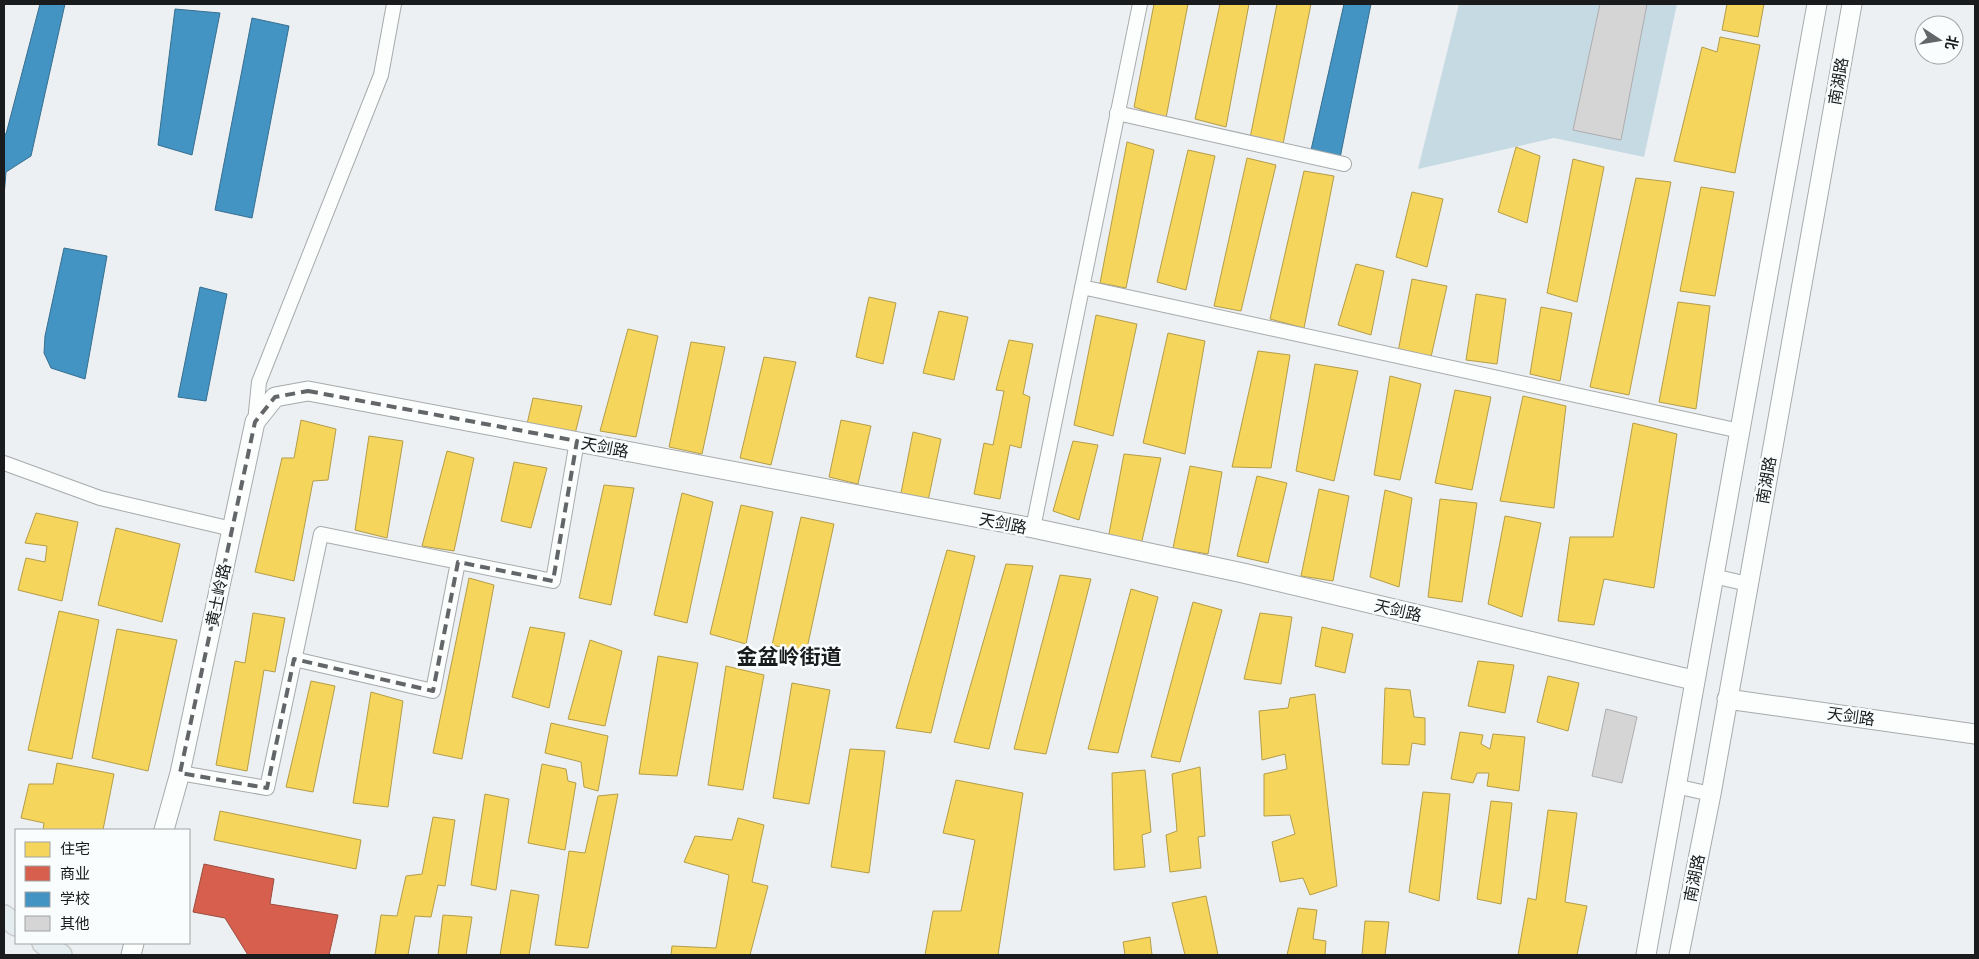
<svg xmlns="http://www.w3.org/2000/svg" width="1979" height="959" font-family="'DejaVu Sans','Noto Sans SC',sans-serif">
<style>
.green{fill:#c6dae4}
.homes{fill:#f6d55c;stroke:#b49d49}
.shops{fill:#d6604d;stroke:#9d4b3f}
.schools{fill:#4393c3;stroke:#366f91}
.building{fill:#d5d5d6;stroke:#adadae}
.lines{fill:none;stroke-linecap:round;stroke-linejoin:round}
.street-casing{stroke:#a7aaab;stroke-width:16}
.secondary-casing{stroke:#a7aaab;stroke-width:21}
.primary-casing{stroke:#cacccd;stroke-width:24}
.street{stroke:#fcfdfd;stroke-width:14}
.secondary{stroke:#fcfdfd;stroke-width:19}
.primary{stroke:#e4edef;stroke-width:21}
.marked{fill:none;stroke:#636668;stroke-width:4;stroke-dasharray:10 6;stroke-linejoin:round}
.labels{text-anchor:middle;stroke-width:5;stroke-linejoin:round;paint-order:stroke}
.street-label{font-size:16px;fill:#191b1d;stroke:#fafdfe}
.district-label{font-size:21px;font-weight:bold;fill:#191b1d;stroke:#fafdfe}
</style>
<rect width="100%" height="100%" fill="#ecf0f2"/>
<path class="green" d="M 1459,4 L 1677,4 L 1644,157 L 1554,138 L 1418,169 Z"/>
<path class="homes" d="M 1154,4 L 1188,4 L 1166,118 L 1134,107 Z
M 1220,4 L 1249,4 L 1226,127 L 1195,119 Z
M 1277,4 L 1311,4 L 1283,144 L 1250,138 Z
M 1727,4 L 1764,4 L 1758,37 L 1722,30 Z
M 1720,37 L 1760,45 L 1735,173 L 1674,161 L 1702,47 L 1717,52 Z
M 1127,142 L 1154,150 L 1126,288 L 1100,283 Z
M 1516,147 L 1540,156 L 1527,223 L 1498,212 Z
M 1188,150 L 1215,156 L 1186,290 L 1157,282 Z
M 1247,158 L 1276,165 L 1241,311 L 1214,306 Z
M 1573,159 L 1604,167 L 1577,302 L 1547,293 Z
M 1304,171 L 1334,176 L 1304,328 L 1270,319 Z
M 1636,178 L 1671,182 L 1629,395 L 1590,387 Z
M 1701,187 L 1734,192 L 1715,296 L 1680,291 Z
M 1412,192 L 1443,199 L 1427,267 L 1396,257 Z
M 1356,264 L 1384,271 L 1371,335 L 1338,325 Z
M 1412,279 L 1447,286 L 1431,357 L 1398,352 Z
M 1476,294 L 1506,299 L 1497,364 L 1466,360 Z
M 869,297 L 896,303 L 883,364 L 856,357 Z
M 1678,302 L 1710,306 L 1696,409 L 1659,402 Z
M 1541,307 L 1572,313 L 1560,381 L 1530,374 Z
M 939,311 L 968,317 L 954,380 L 923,373 Z
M 1096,315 L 1137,324 L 1113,436 L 1074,425 Z
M 628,329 L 658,336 L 636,437 L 600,431 Z
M 1168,333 L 1205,341 L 1185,454 L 1143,443 Z
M 1009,340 L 1033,344 L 1023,394 L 1030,397 L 1021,448 L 1010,445 L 1000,499 L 974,494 L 984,443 L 993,445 L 1004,391 L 996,390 Z
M 691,342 L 725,347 L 702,454 L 669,447 Z
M 1258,351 L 1290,355 L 1271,468 L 1232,467 Z
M 764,357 L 796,362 L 771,465 L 740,458 Z
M 1315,364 L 1358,371 L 1334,481 L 1296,471 Z
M 1390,376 L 1421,384 L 1400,480 L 1374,475 Z
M 1455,390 L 1491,397 L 1472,490 L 1435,483 Z
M 1523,396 L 1566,406 L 1554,508 L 1500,501 Z
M 533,398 L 582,406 L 575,434 L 527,424 Z
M 301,420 L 336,429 L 328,480 L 313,481 L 294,581 L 255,572 L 282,458 L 294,458 Z
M 841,420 L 871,426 L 858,484 L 829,477 Z
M 1633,423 L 1677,434 L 1654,588 L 1604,579 L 1594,625 L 1558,621 L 1570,537 L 1613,537 Z
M 913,432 L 941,439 L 928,501 L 900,498 Z
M 369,436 L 403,441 L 387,538 L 355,530 Z
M 1073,441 L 1098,445 L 1079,520 L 1053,511 Z
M 447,451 L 474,458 L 454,551 L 422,546 Z
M 1124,454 L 1161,458 L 1141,545 L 1108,539 Z
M 514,462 L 547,468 L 531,528 L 501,521 Z
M 1190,466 L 1222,472 L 1208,554 L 1173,548 Z
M 1257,476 L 1287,483 L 1268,563 L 1237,556 Z
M 604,485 L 634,488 L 611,605 L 579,598 Z
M 1319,489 L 1349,496 L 1333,581 L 1301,576 Z
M 1385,490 L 1412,498 L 1399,587 L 1370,577 Z
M 682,493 L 713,502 L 687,623 L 654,615 Z
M 1440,499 L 1477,503 L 1462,602 L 1428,597 Z
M 741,505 L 773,512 L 746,644 L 710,634 Z
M 36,513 L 78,522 L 62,601 L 18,590 L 26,558 L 45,562 L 47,546 L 25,543 Z
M 1505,516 L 1541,523 L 1522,617 L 1488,604 Z
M 801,517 L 834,524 L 806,653 L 772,645 Z
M 116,528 L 180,544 L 162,622 L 98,605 Z
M 947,550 L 975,556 L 931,733 L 896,728 Z
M 1006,564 L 1033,566 L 989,749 L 954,742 Z
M 1060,575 L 1091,579 L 1046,754 L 1014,749 Z
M 469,578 L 494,585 L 462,759 L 433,753 Z
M 1131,589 L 1158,597 L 1118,753 L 1088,749 Z
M 1193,602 L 1222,610 L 1180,762 L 1151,757 Z
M 59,611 L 99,620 L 72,759 L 28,750 Z
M 253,613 L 285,618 L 275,672 L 264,670 L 247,771 L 216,765 L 235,661 L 245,663 Z
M 1260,613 L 1292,617 L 1281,684 L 1244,679 Z
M 530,627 L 565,633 L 549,708 L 512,697 Z
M 1322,627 L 1353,634 L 1345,673 L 1315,666 Z
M 117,629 L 177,640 L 148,771 L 92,758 Z
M 590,640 L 622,651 L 605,726 L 568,719 Z
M 658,656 L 698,663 L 677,776 L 639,774 Z
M 1478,661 L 1514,665 L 1505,713 L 1468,706 Z
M 726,666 L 764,675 L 743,790 L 708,785 Z
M 1548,676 L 1579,683 L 1568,731 L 1537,722 Z
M 311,681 L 335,686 L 313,792 L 286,787 Z
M 792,683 L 830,690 L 809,804 L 773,798 Z
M 1385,688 L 1410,690 L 1414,717 L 1425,718 L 1425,745 L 1412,743 L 1409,765 L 1382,764 Z
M 371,692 L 403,701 L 388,807 L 353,803 Z
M 1315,694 L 1337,886 L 1310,895 L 1303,878 L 1280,882 L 1272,842 L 1295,834 L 1290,815 L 1264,816 L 1264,774 L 1287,769 L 1285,754 L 1262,760 L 1259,711 L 1288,708 L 1290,698 Z
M 551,723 L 608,736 L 598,791 L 584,787 L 581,762 L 545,753 Z
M 1460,732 L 1483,735 L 1481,744 L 1490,749 L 1493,734 L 1525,737 L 1519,791 L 1487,786 L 1489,773 L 1477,773 L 1473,783 L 1451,779 Z
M 850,749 L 885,751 L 869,873 L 831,867 Z
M 57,763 L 114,774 L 103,830 L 43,830 L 44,823 L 21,818 L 29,784 L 53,784 Z
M 542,764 L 566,769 L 568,781 L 576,783 L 565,850 L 528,843 Z
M 1200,767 L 1205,836 L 1198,837 L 1201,868 L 1170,872 L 1166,835 L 1177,831 L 1172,774 Z
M 1145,770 L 1151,832 L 1142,835 L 1145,867 L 1114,870 L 1112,773 Z
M 956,780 L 1023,793 L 998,955 L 925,955 L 933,911 L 961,911 L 975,840 L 943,833 Z
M 1423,792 L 1450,794 L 1439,901 L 1409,892 Z
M 485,794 L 509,799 L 496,890 L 471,885 Z
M 618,794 L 588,948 L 555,945 L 569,851 L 585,853 L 598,796 Z
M 1491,801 L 1512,803 L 1501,904 L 1477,899 Z
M 1548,810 L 1577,813 L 1565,902 L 1587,906 L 1577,955 L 1518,955 L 1528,898 L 1536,900 Z
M 220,811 L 361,840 L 356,869 L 214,840 Z
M 433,817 L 455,820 L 445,886 L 438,885 L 431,917 L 415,916 L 408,955 L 375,955 L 381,915 L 397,916 L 406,876 L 422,874 Z
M 738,818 L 764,825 L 752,882 L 768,886 L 750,955 L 671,955 L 672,946 L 716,948 L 729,875 L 684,862 L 695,836 L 732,840 Z
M 511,890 L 539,895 L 529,955 L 500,955 Z
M 1206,896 L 1218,955 L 1185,955 L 1172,903 Z
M 1298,908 L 1317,910 L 1313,939 L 1326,941 L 1325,955 L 1287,955 Z
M 443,915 L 472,917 L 466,955 L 438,955 Z
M 1365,921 L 1389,922 L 1385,955 L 1362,955 Z
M 1150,937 L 1152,955 L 1125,955 L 1123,942 Z"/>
<path class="shops" d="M 204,864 L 274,879 L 270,904 L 338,915 L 329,955 L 248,955 L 225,918 L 193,912 Z"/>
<path class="schools" d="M 40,4 L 65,4 L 31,156 L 6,172 L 4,196 L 4,134 L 6,134 Z
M 1344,4 L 1371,4 L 1340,158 L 1311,150 Z
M 175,9 L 220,13 L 192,155 L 158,145 Z
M 252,18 L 289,26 L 252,218 L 215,210 Z
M 64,248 L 107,256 L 85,379 L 51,368 L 44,353 L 45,336 Z
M 200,287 L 227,294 L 206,401 L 178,397 Z"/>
<path class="building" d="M 1600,4 L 1647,4 L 1621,140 L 1573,130 Z
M 1606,709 L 1637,717 L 1622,783 L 1592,776 Z"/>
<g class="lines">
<g class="street-casing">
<path id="street" d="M 1117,113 L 1344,164
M 1082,287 L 1740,431
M 255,422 L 259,382 L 381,75 L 394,4
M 4,463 L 100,498 L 232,529
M 1033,528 L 1140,4
M 1713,576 L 1748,584
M 294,659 L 433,691 L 458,562
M 180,773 L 267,788 L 321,534 L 553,581 L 577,441
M 1675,786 L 1711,794"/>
</g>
<g class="secondary-casing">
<path id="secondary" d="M 1727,699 L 1975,734
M 164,830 L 180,773 L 255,422 L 275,397 L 308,391 L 1033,528 L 1243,573 L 1693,680
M 131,955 L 134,943
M 1646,955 C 1701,638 1760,321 1817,4
M 1679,955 L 1711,794 L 1852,4"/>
</g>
<g class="primary-casing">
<path id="primary" d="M 4,916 L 16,925
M 43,943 L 61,955"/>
</g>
<use href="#street" class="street"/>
<use href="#secondary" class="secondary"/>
<use href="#primary" class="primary"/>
</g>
<path class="marked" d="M 308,391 L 577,441 L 553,581 L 458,562 L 433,691 L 294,659 L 267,788 L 180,773 L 255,422 L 275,397 Z"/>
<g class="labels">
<g class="street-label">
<text transform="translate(1838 81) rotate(-80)" y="6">南湖路</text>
<text transform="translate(605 447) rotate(11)" y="6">天剑路</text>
<text transform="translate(1766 480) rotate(-80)" y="6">南湖路</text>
<text transform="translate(1003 523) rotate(11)" y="6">天剑路</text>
<text transform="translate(218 595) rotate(-78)" y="6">黄土岭路</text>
<text transform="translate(1398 610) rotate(13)" y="6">天剑路</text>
<text transform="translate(1851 716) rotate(8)" y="6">天剑路</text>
<text transform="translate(1694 878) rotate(-79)" y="6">南湖路</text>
</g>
<g class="district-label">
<text x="789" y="664">金盆岭街道</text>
</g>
</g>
<rect width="1979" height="959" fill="none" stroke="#191b1d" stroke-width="10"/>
<rect x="15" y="829" width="175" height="115" fill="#fafdfe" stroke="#a0a3a4"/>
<rect x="25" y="842" width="25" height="15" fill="#f6d55c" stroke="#a0a3a4"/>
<text x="60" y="854" font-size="15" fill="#191b1d">住宅</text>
<rect x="25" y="866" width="25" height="15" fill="#d6604d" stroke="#a0a3a4"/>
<text x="60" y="879" font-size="15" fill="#191b1d">商业</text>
<rect x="25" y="892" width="25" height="15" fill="#4393c3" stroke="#a0a3a4"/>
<text x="60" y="904" font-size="15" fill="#191b1d">学校</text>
<rect x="25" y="916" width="25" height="15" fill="#d5d5d6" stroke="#a0a3a4"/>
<text x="60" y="929" font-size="15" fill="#191b1d">其他</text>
<g transform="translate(1939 40) rotate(102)"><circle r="24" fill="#fafdfe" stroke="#a0a3a4"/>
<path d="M0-4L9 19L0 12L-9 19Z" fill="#636668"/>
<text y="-8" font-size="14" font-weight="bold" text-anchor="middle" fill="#191b1d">北</text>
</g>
</svg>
